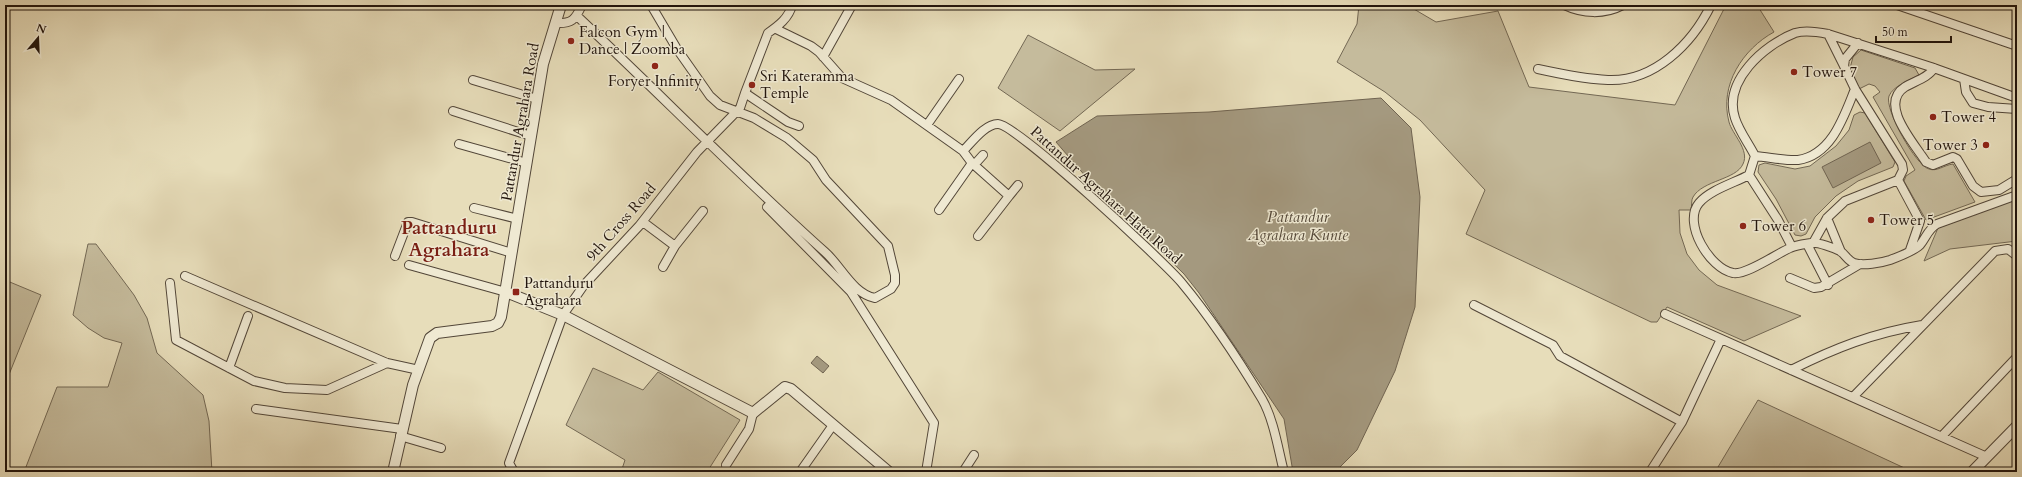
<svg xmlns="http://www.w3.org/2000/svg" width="2022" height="477" font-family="Cardo,serif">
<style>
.green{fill:#c5bb9c;stroke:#736854}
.water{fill:#a4997f;stroke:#706451}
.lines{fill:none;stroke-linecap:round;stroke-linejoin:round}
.minor-casing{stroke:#524638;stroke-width:10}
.tertiary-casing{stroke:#524638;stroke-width:12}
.minor{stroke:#efe9d2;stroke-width:8}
.tertiary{stroke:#efe9d2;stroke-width:10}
.poi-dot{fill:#8f2418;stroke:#efe9d2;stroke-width:1.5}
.labels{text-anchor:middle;stroke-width:3;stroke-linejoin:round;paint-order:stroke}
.poi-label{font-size:15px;fill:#21140c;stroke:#efe9d2;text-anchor:start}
.street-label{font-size:15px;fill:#21140c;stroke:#efe9d2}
.water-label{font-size:16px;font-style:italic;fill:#55493a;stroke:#efe9d2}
.district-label{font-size:19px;font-weight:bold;fill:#7a1f14;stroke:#efe9d2}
</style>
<rect width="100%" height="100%" fill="#e7ddba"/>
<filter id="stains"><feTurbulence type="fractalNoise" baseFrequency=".005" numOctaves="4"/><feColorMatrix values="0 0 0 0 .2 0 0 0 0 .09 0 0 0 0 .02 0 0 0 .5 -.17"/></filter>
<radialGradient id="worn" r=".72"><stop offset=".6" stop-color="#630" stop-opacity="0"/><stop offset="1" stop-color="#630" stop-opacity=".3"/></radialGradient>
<path class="green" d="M 1359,5 L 1407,5 L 1436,22 L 1498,11 L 1529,87 L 1675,105 L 1726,5 L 1757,5 L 1774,32 C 1743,49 1719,85 1729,122 C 1732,134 1750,150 1743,164 C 1736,180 1703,180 1693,197 C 1691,200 1692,206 1691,210 L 1679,210 L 1680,233 L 1687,254 L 1699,270 L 1717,285 L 1801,316 L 1744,341 L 1667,307 L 1657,322 L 1651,322 L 1466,234 L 1485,190 L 1420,120 L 1385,92 L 1337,62 L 1357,24 Z
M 1028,35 L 1095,70 L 1135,69 L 1060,131 L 998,88 Z
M 1861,50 L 1915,68 L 1919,75 C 1910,80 1893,86 1889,96 C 1884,109 1916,166 1929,169 C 1937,172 1944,165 1953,164 L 1975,202 L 1926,220 L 1904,181 L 1906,176 L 1915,170 L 1873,97 L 1880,92 L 1875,86 L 1869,84 L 1859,89 L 1849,72 L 1853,57 Z
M 1860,112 L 1865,113 L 1895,162 L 1893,167 L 1858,181 L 1836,196 L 1815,217 L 1806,234 L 1801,236 L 1795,235 L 1776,199 L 1758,172 L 1759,165 L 1765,163 L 1795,169 L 1810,166 L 1836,146 L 1849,130 L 1854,115 Z
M 2017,199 L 2017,241 L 1950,249 L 1924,261 L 1938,228 Z
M 88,244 L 96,244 L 134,295 L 147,318 L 157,353 L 203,395 L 209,421 L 212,472 L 24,472 L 57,387 L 108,387 L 122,343 L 104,338 L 88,328 L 73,315 Z
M 5,280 L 41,295 L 6,382 L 5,382 Z
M 593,368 L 643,390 L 658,372 L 740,420 L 707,472 L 621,472 L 625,460 L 566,425 Z
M 1758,400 L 1913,472 L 1715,472 Z"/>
<path class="water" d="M 1381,98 L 1411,128 L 1420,197 L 1415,307 L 1395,371 L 1357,450 L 1335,472 L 1293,472 L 1284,419 L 1199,293 L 1184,274 L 1093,185 L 1056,142 L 1097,116 L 1209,112 Z
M 1870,142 L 1881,163 L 1833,188 L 1822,167 Z
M 817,356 L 829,366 L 823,373 L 811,363 Z"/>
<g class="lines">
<g class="minor-casing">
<path id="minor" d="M 792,5 C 789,18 778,26 768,33 L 745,93 L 788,122 L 799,126
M 1564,5 C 1583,14 1604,15 1623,5
M 1897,5 L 2017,46
M 577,16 C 660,94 740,176 825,252 C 841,266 853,294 875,298 L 891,289 L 895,283 L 895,275 L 888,246 L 826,180 L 813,160 L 787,138 L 754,118 L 720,105 L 710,96 L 677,49 L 651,5
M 555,23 C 572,24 575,20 582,5
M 776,29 L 811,46 L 819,52 L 842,78 L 891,100 L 963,151 C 972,142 985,124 998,124 C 1016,124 1163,261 1181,282 C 1211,318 1238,359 1262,399 C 1274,420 1278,449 1284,472
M 1828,34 L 1844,66
M 823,57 L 852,5
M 1934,68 C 1928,78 1915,81 1905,87 C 1878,104 1914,143 1926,162 L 1933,165 L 1953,157 L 1957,159 L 1973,186 L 1981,192 L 1999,190 L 2017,179
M 1538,69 C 1561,74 1584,79 1608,80 C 1654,82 1692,44 1711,5
M 1964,79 L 1966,92 L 1973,103 L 1988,107 L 2017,109
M 473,80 L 537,99
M 2017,98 L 1931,67 L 1828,34 C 1818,32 1805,30 1795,33 C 1764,45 1723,81 1735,118 C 1739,131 1749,144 1755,156 L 1749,175 C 1734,183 1710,190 1699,203 C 1682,223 1710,269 1733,273 C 1745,276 1778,253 1790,248 C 1796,245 1805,244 1811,243 C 1818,242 1834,248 1840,251 C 1845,254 1848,261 1854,263 C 1863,266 1881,263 1890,260 C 1898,257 1914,251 1920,245 C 1926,238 1928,229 1937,224 L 2017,195
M 453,111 L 531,136
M 927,125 L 959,79
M 459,144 L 527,163
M 963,151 L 972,163 L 1009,196 L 978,236
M 1755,156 C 1769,157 1785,161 1798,160 C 1832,155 1844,116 1855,89
M 974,165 L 983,155
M 1749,175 L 1778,220 L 1792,247
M 1898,180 L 1920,221 L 1910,250
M 1009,196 L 1018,185
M 767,207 L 851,292 L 934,423 L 926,472
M 474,208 L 518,219
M 939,210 L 972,163
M 1827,218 L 1841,252
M 643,222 L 675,246 L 703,211
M 1813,243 L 1827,218 L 1845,201 L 1898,180 L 1903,170 L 1902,164 L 1855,89 L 1844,66 L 1845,59 L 1858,43
M 1807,244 L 1828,285
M 395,256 L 408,222 L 412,222 L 512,253
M 409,265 L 506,292
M 663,267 L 675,246
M 185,276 L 387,363 L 419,370
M 1790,278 L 1814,288 L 1821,287 L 1860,264
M 170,283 L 176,340 L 254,381 L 285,388 L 327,390 L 387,363
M 1474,305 L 1553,345 L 1560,356 L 1682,422 L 1721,339
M 1665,314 L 1987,457
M 229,368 L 248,316
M 1791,370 C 1835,348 1873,333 1922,325
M 1853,397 L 1995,251 L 2008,249 L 2017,256
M 256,409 L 402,429
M 400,436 L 441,448
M 1942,436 L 2017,357
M 726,465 L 749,429 L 753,413
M 514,472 L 509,463 L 563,315 L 584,285 L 639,226 L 697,152 L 740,108 L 745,93
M 800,472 L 833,425
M 963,472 L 974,455
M 1650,472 L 1682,422"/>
</g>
<g class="tertiary-casing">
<path id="tertiary" d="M 506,292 L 563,315 L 753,413 L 785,387 L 791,389 L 889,472
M 393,472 L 413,385 L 430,338 L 437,333 L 492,326 L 498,323 L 501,317 L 543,64 L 561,5
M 1972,472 L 2017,426"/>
</g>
<use href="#minor" class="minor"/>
<use href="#tertiary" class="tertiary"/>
</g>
<g class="poi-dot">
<circle cx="571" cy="41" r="4"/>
<circle cx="655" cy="66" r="4"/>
<circle cx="1794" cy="72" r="4"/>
<circle cx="752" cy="85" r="4"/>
<circle cx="1933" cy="117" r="4"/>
<circle cx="1986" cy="145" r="4"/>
<circle cx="1871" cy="220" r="4"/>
<circle cx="1743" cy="226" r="4"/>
<rect x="512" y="288" width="8" height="8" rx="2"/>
</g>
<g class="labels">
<g class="poi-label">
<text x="579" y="37">Falcon Gym |<tspan x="579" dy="17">Dance | Zoomba</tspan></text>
<text x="1802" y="77">Tower 7</text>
<text x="760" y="81">Sri Kateramma<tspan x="760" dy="17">Temple</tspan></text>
<text x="655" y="86" text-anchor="middle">Foryer Infinity</text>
<text x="1941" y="122">Tower 4</text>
<text x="1978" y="150" text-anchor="end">Tower 3</text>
<text x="1879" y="225">Tower 5</text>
<text x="1751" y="231">Tower 6</text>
<text x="524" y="288">Pattanduru<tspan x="524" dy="17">Agrahara</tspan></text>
</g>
<g class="street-label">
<text transform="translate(520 122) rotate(-80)" y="5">Pattandur Agrahara Road</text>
<text transform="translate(1106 195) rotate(42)" y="5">Pattandur Agrahara Hatti Road</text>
<text transform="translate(621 222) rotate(-49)" y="5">9th Cross Road</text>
</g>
<g class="water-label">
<text x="1298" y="222">Pattandur<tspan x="1298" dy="18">Agrahara Kunte</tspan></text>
</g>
<g class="district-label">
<text x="449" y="234">Pattanduru<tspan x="449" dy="22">Agrahara</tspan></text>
</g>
</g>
<rect width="2022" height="477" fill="none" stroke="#e7ddba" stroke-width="20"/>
<rect x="6" y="6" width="2010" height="465" fill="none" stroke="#21140c" stroke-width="2"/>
<rect x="10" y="10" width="2002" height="457" fill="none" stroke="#21140c"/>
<g transform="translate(38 38) rotate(19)" stroke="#efe9d2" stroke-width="3" paint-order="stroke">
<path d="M0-3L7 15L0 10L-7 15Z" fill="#21140c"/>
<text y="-6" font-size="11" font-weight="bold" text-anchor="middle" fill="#21140c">N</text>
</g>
<path d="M1876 36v6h75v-6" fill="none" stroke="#21140c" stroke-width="2"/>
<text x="1882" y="36" font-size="12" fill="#21140c" stroke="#efe9d2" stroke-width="3" paint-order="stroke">50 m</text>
<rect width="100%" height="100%" filter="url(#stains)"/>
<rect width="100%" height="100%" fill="url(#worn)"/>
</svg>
